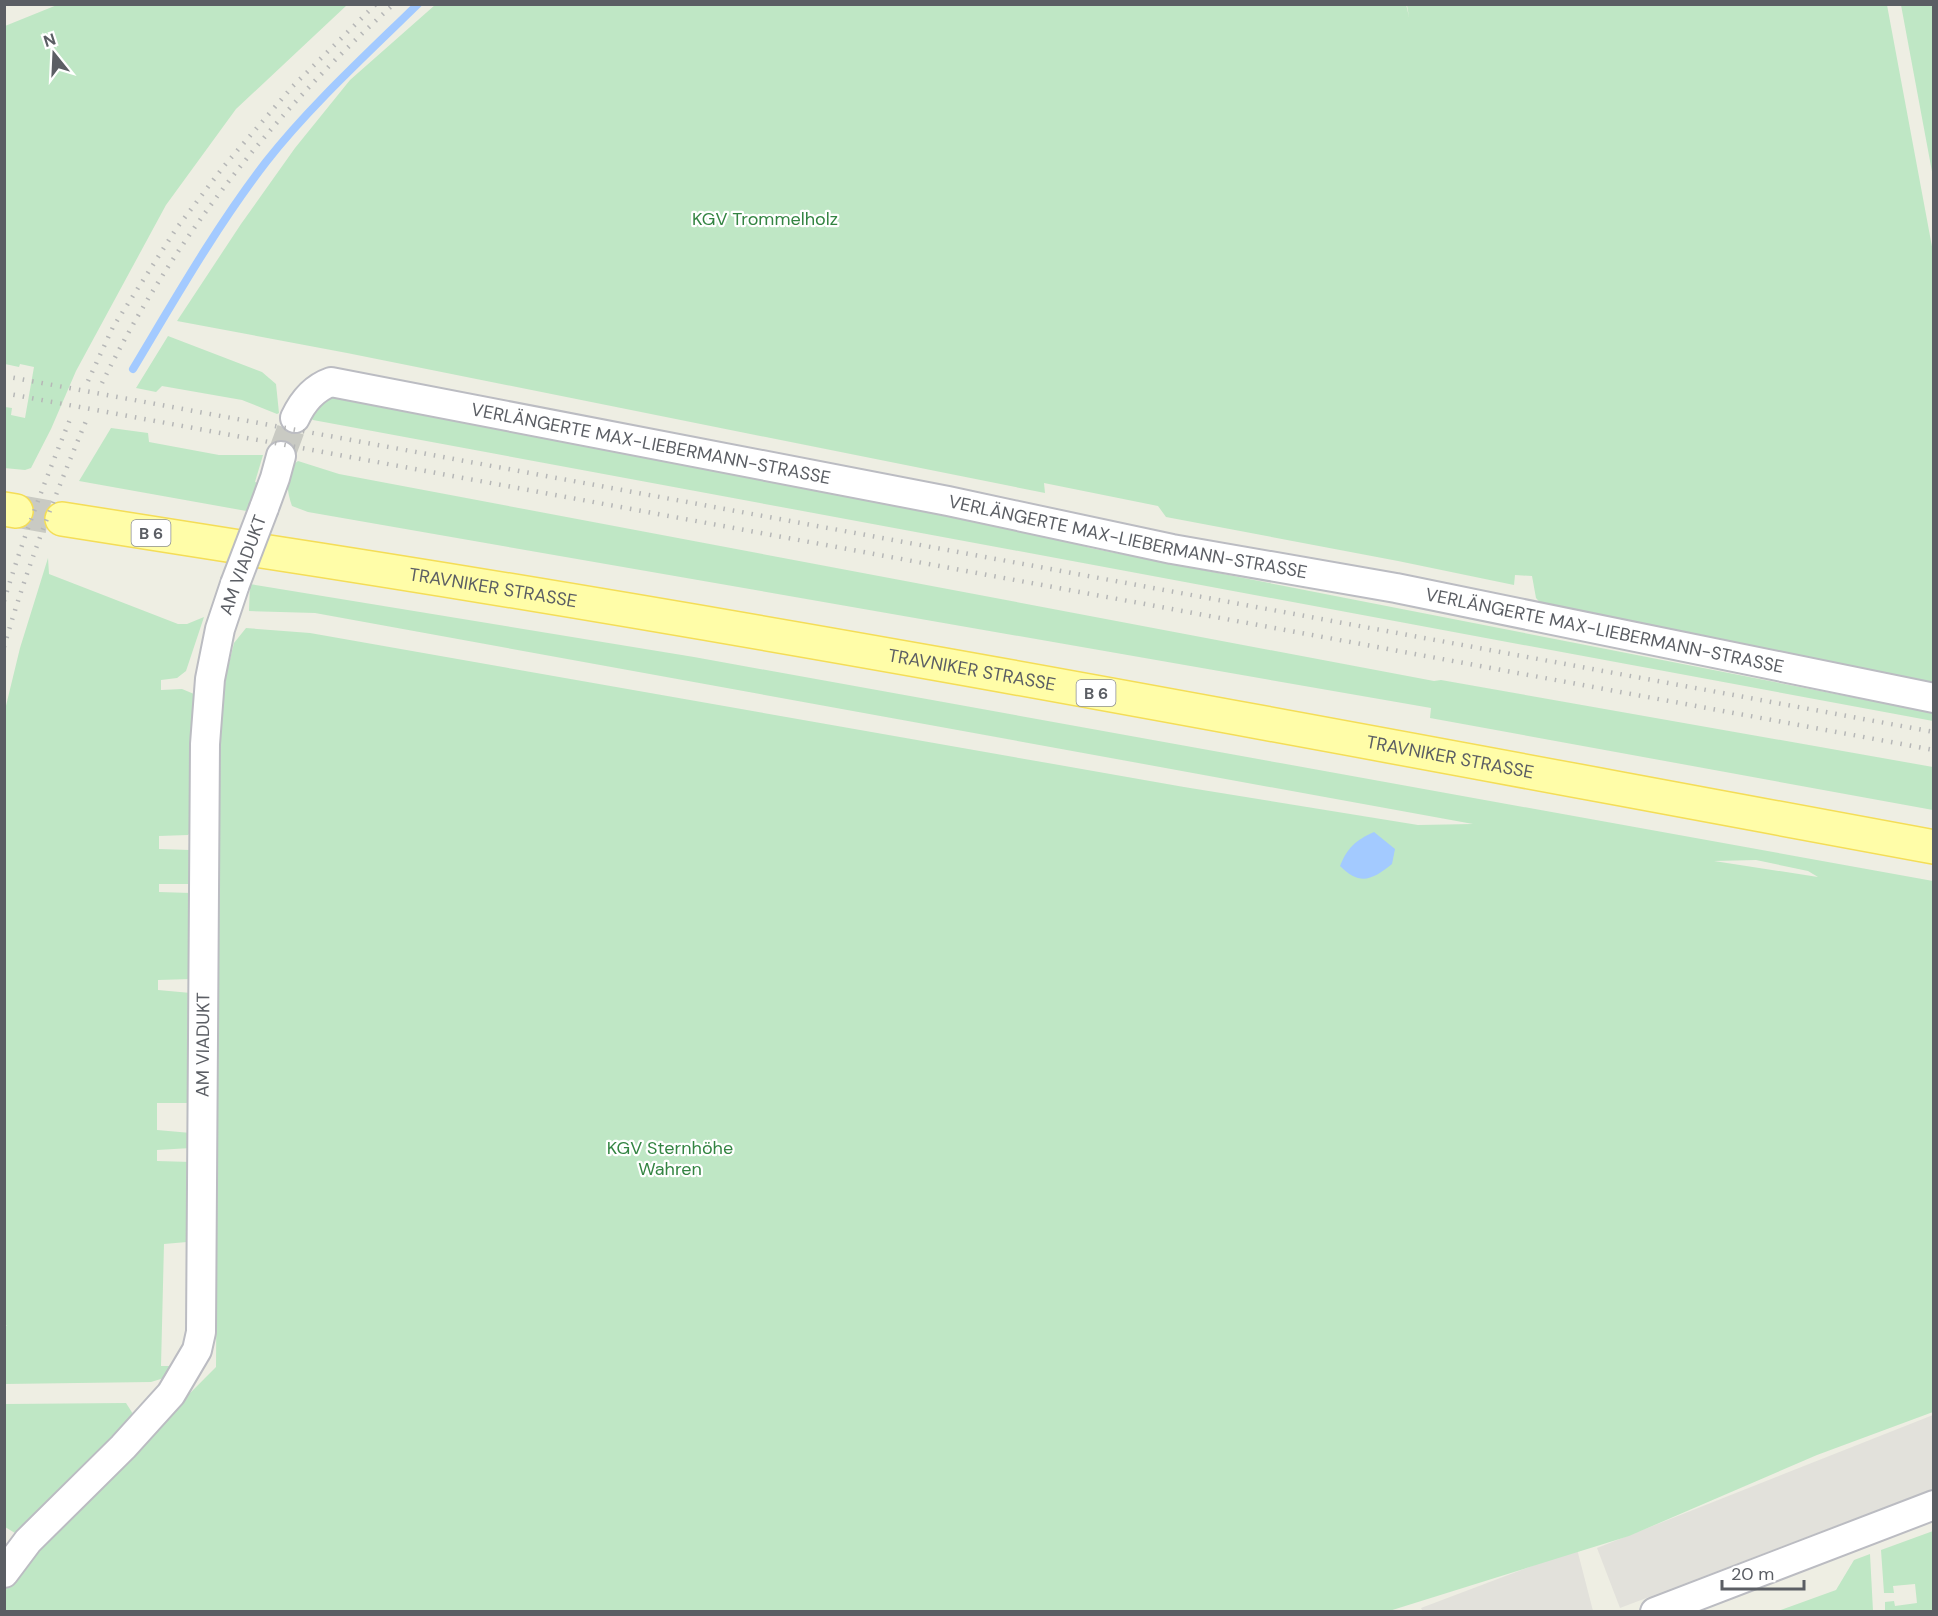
<svg xmlns="http://www.w3.org/2000/svg" width="1938" height="1616" font-family="'DM Sans',sans-serif">
<style>
.industrial{fill:#e2e1db}
.green{fill:#bfe7c5;fill-rule:evenodd}
.water{fill:#a3caff}
.lines{fill:none;stroke-linecap:round;stroke-linejoin:round}
.stream{stroke:#a3caff;stroke-width:8}
.minor-tunnel{stroke:#c9cac3;stroke-width:28;stroke-dasharray:28 14;stroke-linecap:butt}
.primary-tunnel{stroke:#c9cac3;stroke-width:33;stroke-dasharray:33 16;stroke-linecap:butt}
.minor-casing{stroke:#bbbcc2;stroke-width:32}
.primary-casing{stroke:#f4dd57;stroke-width:36}
.minor{stroke:#fff;stroke-width:28}
.primary{stroke:#fffda8;stroke-width:33}
.rail{stroke:#b6b7b7;stroke-width:4.5;stroke-dasharray:1.5 8;stroke-linecap:butt}
.minor-bridge-casing{stroke:#bbbcc2;stroke-width:32;stroke-linecap:butt}
.minor-bridge{stroke:#fff;stroke-width:28}
.labels{text-anchor:middle;stroke-width:4.5;stroke-linejoin:round;paint-order:stroke}
.shield{fill:#fff;stroke:#8c8e92;stroke-width:1.5}
.shield-label{font-size:16px;font-weight:bold;fill:#5b5e64}
.park-label{font-size:18px;fill:#338442;stroke:#fff}
.street-label{font-size:18px;fill:#5b5e64;stroke:#fff}
</style>
<rect width="100%" height="100%" fill="#eeeee3"/>
<path class="industrial" d="M 1933,1415 L 1933,1489 L 1620,1608 L 1597,1548 Z
M 1577,1549 L 1593,1611 L 1423,1612 L 1421,1608 Z"/>
<path class="green" d="M 1406,4 L 1409,17 L 1407,5 L 1887,5 L 1933,252 L 1933,684 L 1546,609 L 1536,598 L 1532,576 L 1515,575 L 1514,585 L 1398,561 L 1166,517 L 1158,506 L 1044,483 L 1045,493 L 347,353 L 177,321 L 241,224 L 295,148 L 350,80 L 435,5 Z
M 57,5 L 347,5 L 236,109 L 166,205 L 76,371 L 51,429 L 31,468 L 25,470 L 4,468 L 5,407 L 12,408 L 11,415 L 25,418 L 34,367 L 20,364 L 19,367 L 5,364 L 5,26 Z
M 1901,5 L 1933,5 L 1933,177 Z
M 168,336 L 262,372 L 276,384 L 279,413 L 277,414 L 242,400 L 162,386 L 156,392 L 136,388 Z
M 332,395 L 1015,525 L 1090,548 L 1933,713 L 1933,721 L 313,420 L 310,418 L 314,410 Z
M 111,428 L 148,433 L 149,442 L 219,455 L 263,455 L 255,482 L 263,484 L 252,512 L 79,481 Z
M 298,461 L 339,474 L 1434,681 L 1441,680 L 1933,767 L 1933,810 L 1430,718 L 1431,708 L 308,512 L 292,506 C 287,492 283,471 298,461 Z
M 48,558 L 49,574 L 178,624 L 187,624 L 204,617 L 186,671 L 177,678 L 161,680 L 161,690 L 182,689 L 194,694 L 191,831 L 188,835 L 159,836 L 159,849 L 190,850 L 191,854 L 191,884 L 159,884 L 159,892 L 191,893 L 191,979 L 158,980 L 158,990 L 191,993 L 191,1103 L 157,1103 L 157,1130 L 191,1133 L 191,1148 L 157,1150 L 157,1161 L 191,1162 L 187,1242 L 164,1244 L 161,1366 L 178,1366 L 164,1378 L 151,1382 L 5,1384 L 4,1327 L 7,1325 L 5,1325 L 4,714 L 20,648 Z
M 250,584 L 694,657 L 1933,881 L 1933,1412 L 1817,1455 L 1629,1536 L 1386,1612 L 5,1612 L 4,1590 L 10,1574 L 216,1367 L 220,730 L 226,675 L 234,643 L 246,628 L 310,633 L 1184,787 L 1418,825 L 1473,824 L 315,613 L 249,611 ZM 1756,860 L 1808,871 L 1818,877 L 1714,861 Z
M 126,1403 L 133,1414 L 133,1420 L 68,1484 L 15,1533 L 5,1527 L 5,1404 Z
M 1933,1531 L 1933,1611 L 1885,1611 L 1885,1602 L 1894,1601 L 1895,1606 L 1917,1603 L 1915,1584 L 1893,1586 L 1894,1593 L 1884,1593 L 1881,1550 Z
M 1870,1554 L 1873,1611 L 1778,1611 L 1836,1590 L 1854,1560 Z"/>
<path class="water" d="M 1374,832 L 1395,849 L 1392,864 C 1372,880 1360,886 1340,866 C 1347,848 1356,840 1374,832 Z"/>
<g class="lines">
<path class="stream" d="M 133,369 C 175,299 216,227 266,162 C 310,106 367,54 418,4"/>
<path class="minor-tunnel" d="M 281,456 L 295,418"/>
<path class="primary-tunnel" d="M 16,511 L 62,519"/>
<g class="minor-casing">
<g id="minor">
<path id="s1" d="M 295,418 C 302,403 314,388 331,382 L 948,501 L 1172,549 L 1396,588 L 1934,698"/>
<path d="M 264,508 L 275,478 L 281,456"/>
<path id="s2" d="M 4,1573 L 28,1541 L 123,1447 L 171,1394 L 197,1350 L 201,1332 L 205,744 L 210,679 L 220,629 L 235,584"/>
<path d="M 1655,1612 L 1934,1505"/>
</g>
</g>
<g class="primary-casing">
<g id="primary">
<path d="M 4,509 L 16,511"/>
<path d="M 62,519 L 240,547"/>
<path id="s3" d="M 256,550 C 817,636 1375,744 1934,847"/>
</g>
</g>
<use href="#minor" class="minor"/>
<use href="#primary" class="primary"/>
<path class="rail" d="M 4,376 L 1934,732
M 88,381 L 113,327 L 176,229 L 224,166 L 293,86 L 376,4
M 102,383 C 173,239 275,111 394,4
M 4,393 L 1934,750
M 4,601 C 23,538 46,478 71,417
M 4,647 C 26,570 55,495 86,421"/>
<g class="minor-bridge-casing">
<path id="minor-bridge" d="M 235,584 L 264,508"/>
</g>
<use href="#minor-bridge" class="minor-bridge"/>
</g>
<g class="labels">
<g class="shield">
<rect x="131.5" y="520" width="39" height="26" rx="4.5"/>
<rect x="1076.5" y="680" width="39" height="26" rx="4.5"/>
</g>
<g class="shield-label">
<text x="151" y="539">B 6</text>
<text x="1096" y="699">B 6</text>
</g>
<g class="park-label">
<text x="765" y="225">KGV Trommelholz</text>
<text x="670" y="1154">KGV Sternhöhe<tspan x="670" dy="21">Wahren</tspan></text>
</g>
<g class="street-label">
<text dy="6" stroke="none"><textPath href="#s1" startOffset="378">VERLÄNGERTE MAX-LIEBERMANN-STRASSE</textPath></text>
<text dy="6" stroke="none"><textPath href="#s1" startOffset="864">VERLÄNGERTE MAX-LIEBERMANN-STRASSE</textPath></text>
<text transform="translate(243 565) rotate(-70)" y="6">AM VIADUKT</text>
<text dy="6" stroke="none"><textPath href="#s3" startOffset="240">TRAVNIKER STRASSE</textPath></text>
<text dy="6" stroke="none"><textPath href="#s1" startOffset="1350">VERLÄNGERTE MAX-LIEBERMANN-STRASSE</textPath></text>
<text dy="6" stroke="none"><textPath href="#s3" startOffset="726">TRAVNIKER STRASSE</textPath></text>
<text dy="6" stroke="none"><textPath href="#s3" startOffset="1212">TRAVNIKER STRASSE</textPath></text>
<text dy="6" stroke="none"><textPath href="#s2" startOffset="602">AM VIADUKT</textPath></text>
</g>
</g>
<rect width="1938" height="1616" fill="none" stroke="#5b5e64" stroke-width="12"/>
<g transform="translate(54 54) rotate(342)" stroke="#ffffff" stroke-width="4.5" paint-order="stroke">
<path d="M0-4.5L10 22L0 15L-10 22Z" fill="#5b5e64"/>
<text y="-9" font-size="16" font-weight="bold" text-anchor="middle" fill="#5b5e64">N</text>
</g>
<path d="M1722 1580v9h82v-9" fill="none" stroke="#5b5e64" stroke-width="3"/>
<text x="1731" y="1580" font-size="18" fill="#5b5e64" stroke="#ffffff" stroke-width="4.5" paint-order="stroke">20 m</text>
</svg>
